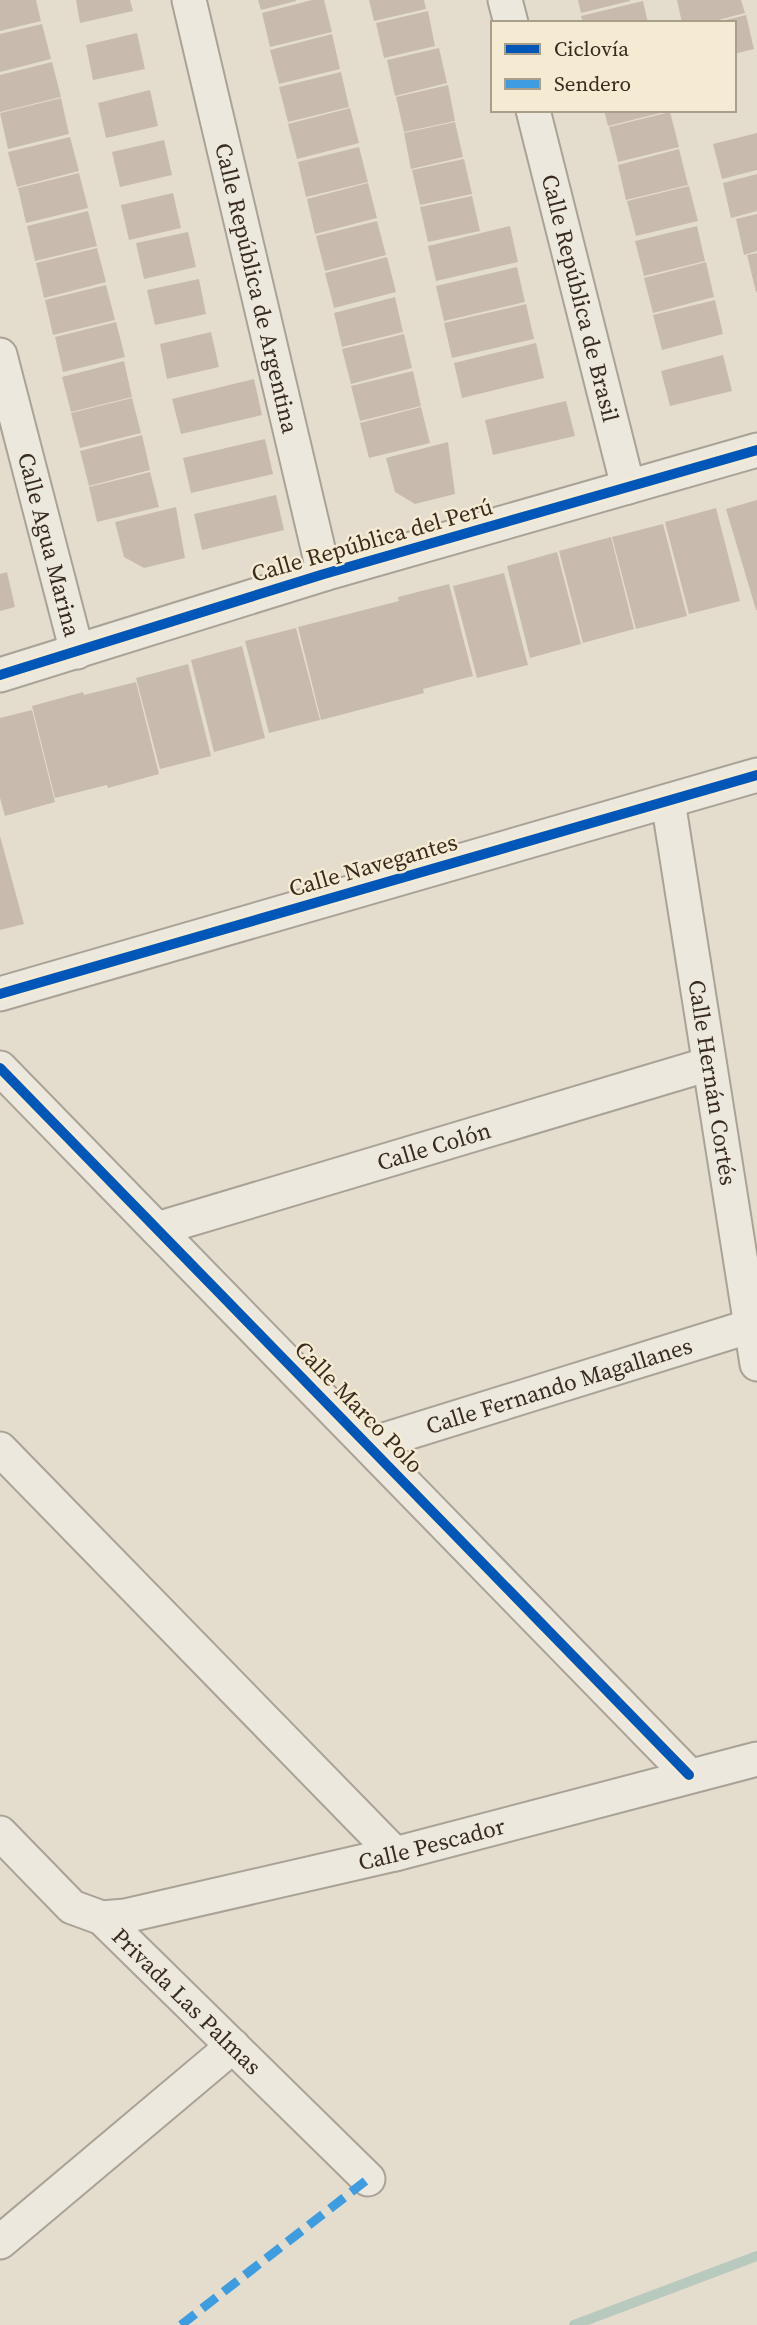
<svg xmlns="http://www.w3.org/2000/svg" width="757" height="2325" font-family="'Source Serif 4',serif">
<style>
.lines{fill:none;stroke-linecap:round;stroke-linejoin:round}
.stream{stroke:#b8c9be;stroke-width:10}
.building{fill:#c8bbad}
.street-casing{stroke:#a9a296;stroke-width:37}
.street{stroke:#ece8de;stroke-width:33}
.quiet{stroke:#3e9ce0;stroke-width:9;stroke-dasharray:18 9;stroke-linecap:butt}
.cycleway-casing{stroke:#f5ebd2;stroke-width:15}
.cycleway{stroke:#0057b8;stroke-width:10}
.labels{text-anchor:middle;stroke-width:5;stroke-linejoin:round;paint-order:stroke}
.street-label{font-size:23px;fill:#382a1e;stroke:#f5ebd2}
</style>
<rect width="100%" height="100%" fill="#e4ddcd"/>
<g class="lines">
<path class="stream" d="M 574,2325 L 757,2256"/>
</g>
<path class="building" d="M 0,0 L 36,0 L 41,21 L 0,31 Z
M 76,0 L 130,0 L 133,11 L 80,23 Z
M 258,0 L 296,0 L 296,1 L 261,10 Z
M 312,0 L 324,0 L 332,32 L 270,47 L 262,13 Z
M 369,0 L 424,0 L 426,9 L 374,21 Z
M 578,0 L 630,0 L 630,1 L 581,13 Z
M 677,0 L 741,0 L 745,13 L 707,23 L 682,23 Z
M 643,1 L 648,23 L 583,23 L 581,16 Z
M 428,11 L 435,46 L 384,58 L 376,23 Z
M 746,15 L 754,49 L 734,54 L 734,23 L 717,22 Z
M 42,24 L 51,59 L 0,72 L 0,34 Z
M 137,33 L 145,69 L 93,80 L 86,45 Z
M 332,34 L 340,69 L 279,84 L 270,50 Z
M 439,48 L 447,83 L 395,96 L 387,60 Z
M 52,62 L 61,97 L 0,112 L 0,75 Z
M 341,72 L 349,107 L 288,122 L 279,87 Z
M 448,85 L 455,121 L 404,132 L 396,97 Z
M 150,90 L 158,126 L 106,138 L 98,103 Z
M 61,98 L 69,134 L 8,149 L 0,113 Z
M 350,108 L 359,143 L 297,159 L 288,124 Z
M 604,110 L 667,110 L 668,111 L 608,126 Z
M 670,112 L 679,147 L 618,162 L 609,127 Z
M 455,122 L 463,157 L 411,169 L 404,133 Z
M 757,133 L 757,170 L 722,179 L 713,144 Z
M 70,137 L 79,171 L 17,187 L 8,152 Z
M 164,140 L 172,175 L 120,187 L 112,152 Z
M 359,147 L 368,182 L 306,197 L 298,162 Z
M 679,149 L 688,185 L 626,200 L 618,165 Z
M 464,159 L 472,194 L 420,205 L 412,170 Z
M 79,173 L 88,208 L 26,223 L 18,188 Z
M 757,174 L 757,211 L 731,218 L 723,183 Z
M 368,183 L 377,218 L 315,234 L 307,199 Z
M 689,186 L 698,221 L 636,236 L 627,201 Z
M 173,193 L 181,228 L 129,240 L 121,205 Z
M 472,196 L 480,231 L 428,242 L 420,207 Z
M 88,211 L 97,246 L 35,261 L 27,226 Z
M 757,214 L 757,251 L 744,255 L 736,219 Z
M 377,221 L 386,255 L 325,271 L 316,236 Z
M 510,226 L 518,262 L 436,281 L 428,246 Z
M 697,226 L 705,261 L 644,276 L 635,241 Z
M 188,232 L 196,267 L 144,279 L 136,243 Z
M 97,248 L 106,282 L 44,298 L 36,263 Z
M 757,253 L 757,292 L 756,292 L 747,255 Z
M 387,257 L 396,292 L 334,308 L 325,273 Z
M 706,262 L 714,297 L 653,313 L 644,278 Z
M 517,267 L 525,302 L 444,321 L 436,286 Z
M 199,279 L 206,314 L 155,325 L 147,290 Z
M 106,285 L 115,320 L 53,335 L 45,300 Z
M 395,297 L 403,332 L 342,347 L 334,313 Z
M 715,300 L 723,334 L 662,350 L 653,315 Z
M 526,304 L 534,339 L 452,358 L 444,323 Z
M 116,322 L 125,357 L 63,372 L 55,337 Z
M 211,332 L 219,367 L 167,379 L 160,344 Z
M 404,334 L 412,368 L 351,384 L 342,349 Z
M 536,343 L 544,378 L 462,398 L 454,363 Z
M 723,355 L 732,391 L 670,406 L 661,371 Z
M 124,361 L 132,397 L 71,412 L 62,377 Z
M 413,371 L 421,406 L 360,421 L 351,386 Z
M 254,379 L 262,415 L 181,434 L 172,399 Z
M 132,398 L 141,433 L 80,448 L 71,413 Z
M 566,401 L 575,436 L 493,455 L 485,420 Z
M 421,407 L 430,443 L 369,458 L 360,423 Z
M 142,435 L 150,470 L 89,486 L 80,451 Z
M 265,439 L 273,474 L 191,493 L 183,458 Z
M 448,442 L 455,494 L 415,504 L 395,492 L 386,458 Z
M 150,472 L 159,507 L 97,522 L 89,487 Z
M 276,495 L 284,530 L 202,550 L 194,514 Z
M 757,500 L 757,610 L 756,610 L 726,509 Z
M 176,507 L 185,558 L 144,568 L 124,557 L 115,522 Z
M 716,508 L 740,601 L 689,614 L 665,522 Z
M 663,524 L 687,616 L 636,629 L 612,537 Z
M 611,537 L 634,629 L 583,643 L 559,551 Z
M 557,552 L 581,644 L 530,658 L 507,566 Z
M 7,572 L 15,607 L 0,611 L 0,574 Z
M 504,573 L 528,665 L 477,678 L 453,586 Z
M 449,584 L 473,676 L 423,689 L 424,693 L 321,720 L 298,627 L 399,601 L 398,597 Z
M 296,628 L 320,720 L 269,733 L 245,641 Z
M 242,646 L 265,738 L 214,752 L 191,660 Z
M 188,664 L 211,756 L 160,769 L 136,678 Z
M 136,682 L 159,774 L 108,788 L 107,785 L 55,798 L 32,706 L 83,692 L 84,695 Z
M 32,710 L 55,802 L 5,816 L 0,798 L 0,718 Z
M 0,836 L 24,924 L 0,930 Z"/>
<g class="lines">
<g class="street-casing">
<g id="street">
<path id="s1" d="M 189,0 L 324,574"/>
<path d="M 505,0 L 511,23"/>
<path id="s2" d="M 533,110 L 628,487"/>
<path id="s3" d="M 0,355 L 77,652"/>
<path d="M 0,675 L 324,574 L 757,450"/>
<path id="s4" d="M 668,801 L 757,1364"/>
<path d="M 0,994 L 757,775"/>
<path d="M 0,1068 L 689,1775"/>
<path id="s5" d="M 157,1229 L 709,1064"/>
<path id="s6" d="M 368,1445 L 751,1326"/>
<path d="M 0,1449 L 395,1854"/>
<path id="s7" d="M 0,1833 L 72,1907 L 102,1918 L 368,2179"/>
<path id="s8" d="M 102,1918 L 125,1916 L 395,1854 L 757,1759"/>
<path d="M 0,2242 L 233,2046"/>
</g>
</g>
<use href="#street" class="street"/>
<path class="quiet" d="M 181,2325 L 368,2179"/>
<g class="cycleway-casing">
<path id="cycleway" d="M 0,675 L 324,574 L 757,450
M 0,994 L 757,775
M 0,1068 L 689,1775"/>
</g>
<use href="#cycleway" class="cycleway"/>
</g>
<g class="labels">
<g class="street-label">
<text dy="8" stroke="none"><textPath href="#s1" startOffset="296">Calle República de Argentina</textPath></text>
<text dy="8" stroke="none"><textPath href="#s2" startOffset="194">Calle República de Brasil</textPath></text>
<text transform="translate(372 540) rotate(-16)" y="8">Calle República del Perú</text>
<text dy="8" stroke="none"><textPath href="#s3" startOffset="196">Calle Agua Marina</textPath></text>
<text transform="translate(373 865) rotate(-16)" y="8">Calle Navegantes</text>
<text dy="8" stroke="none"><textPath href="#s4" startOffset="285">Calle Hernán Cortés</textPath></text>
<text dy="8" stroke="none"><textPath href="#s5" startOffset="289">Calle Colón</textPath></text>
<text dy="8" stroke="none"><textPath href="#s6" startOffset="200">Calle Fernando Magallanes</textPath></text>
<text transform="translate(359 1407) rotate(46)" y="8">Calle Marco Polo</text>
<text dy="8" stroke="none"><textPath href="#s8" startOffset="338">Calle Pescador</textPath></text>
<text dy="8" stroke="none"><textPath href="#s7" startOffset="254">Privada Las Palmas</textPath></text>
</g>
</g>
<rect x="491" y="21" width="245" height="91" fill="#f5ebd2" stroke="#a99e8a" stroke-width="2"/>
<rect x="505" y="44" width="35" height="10" fill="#0057b8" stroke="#a99e8a" stroke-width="2"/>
<text x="554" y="56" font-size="21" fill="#382a1e">Ciclovía</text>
<rect x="505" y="79" width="35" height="10" fill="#3e9ce0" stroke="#a99e8a" stroke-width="2"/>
<text x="554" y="91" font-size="21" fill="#382a1e">Sendero</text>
</svg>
